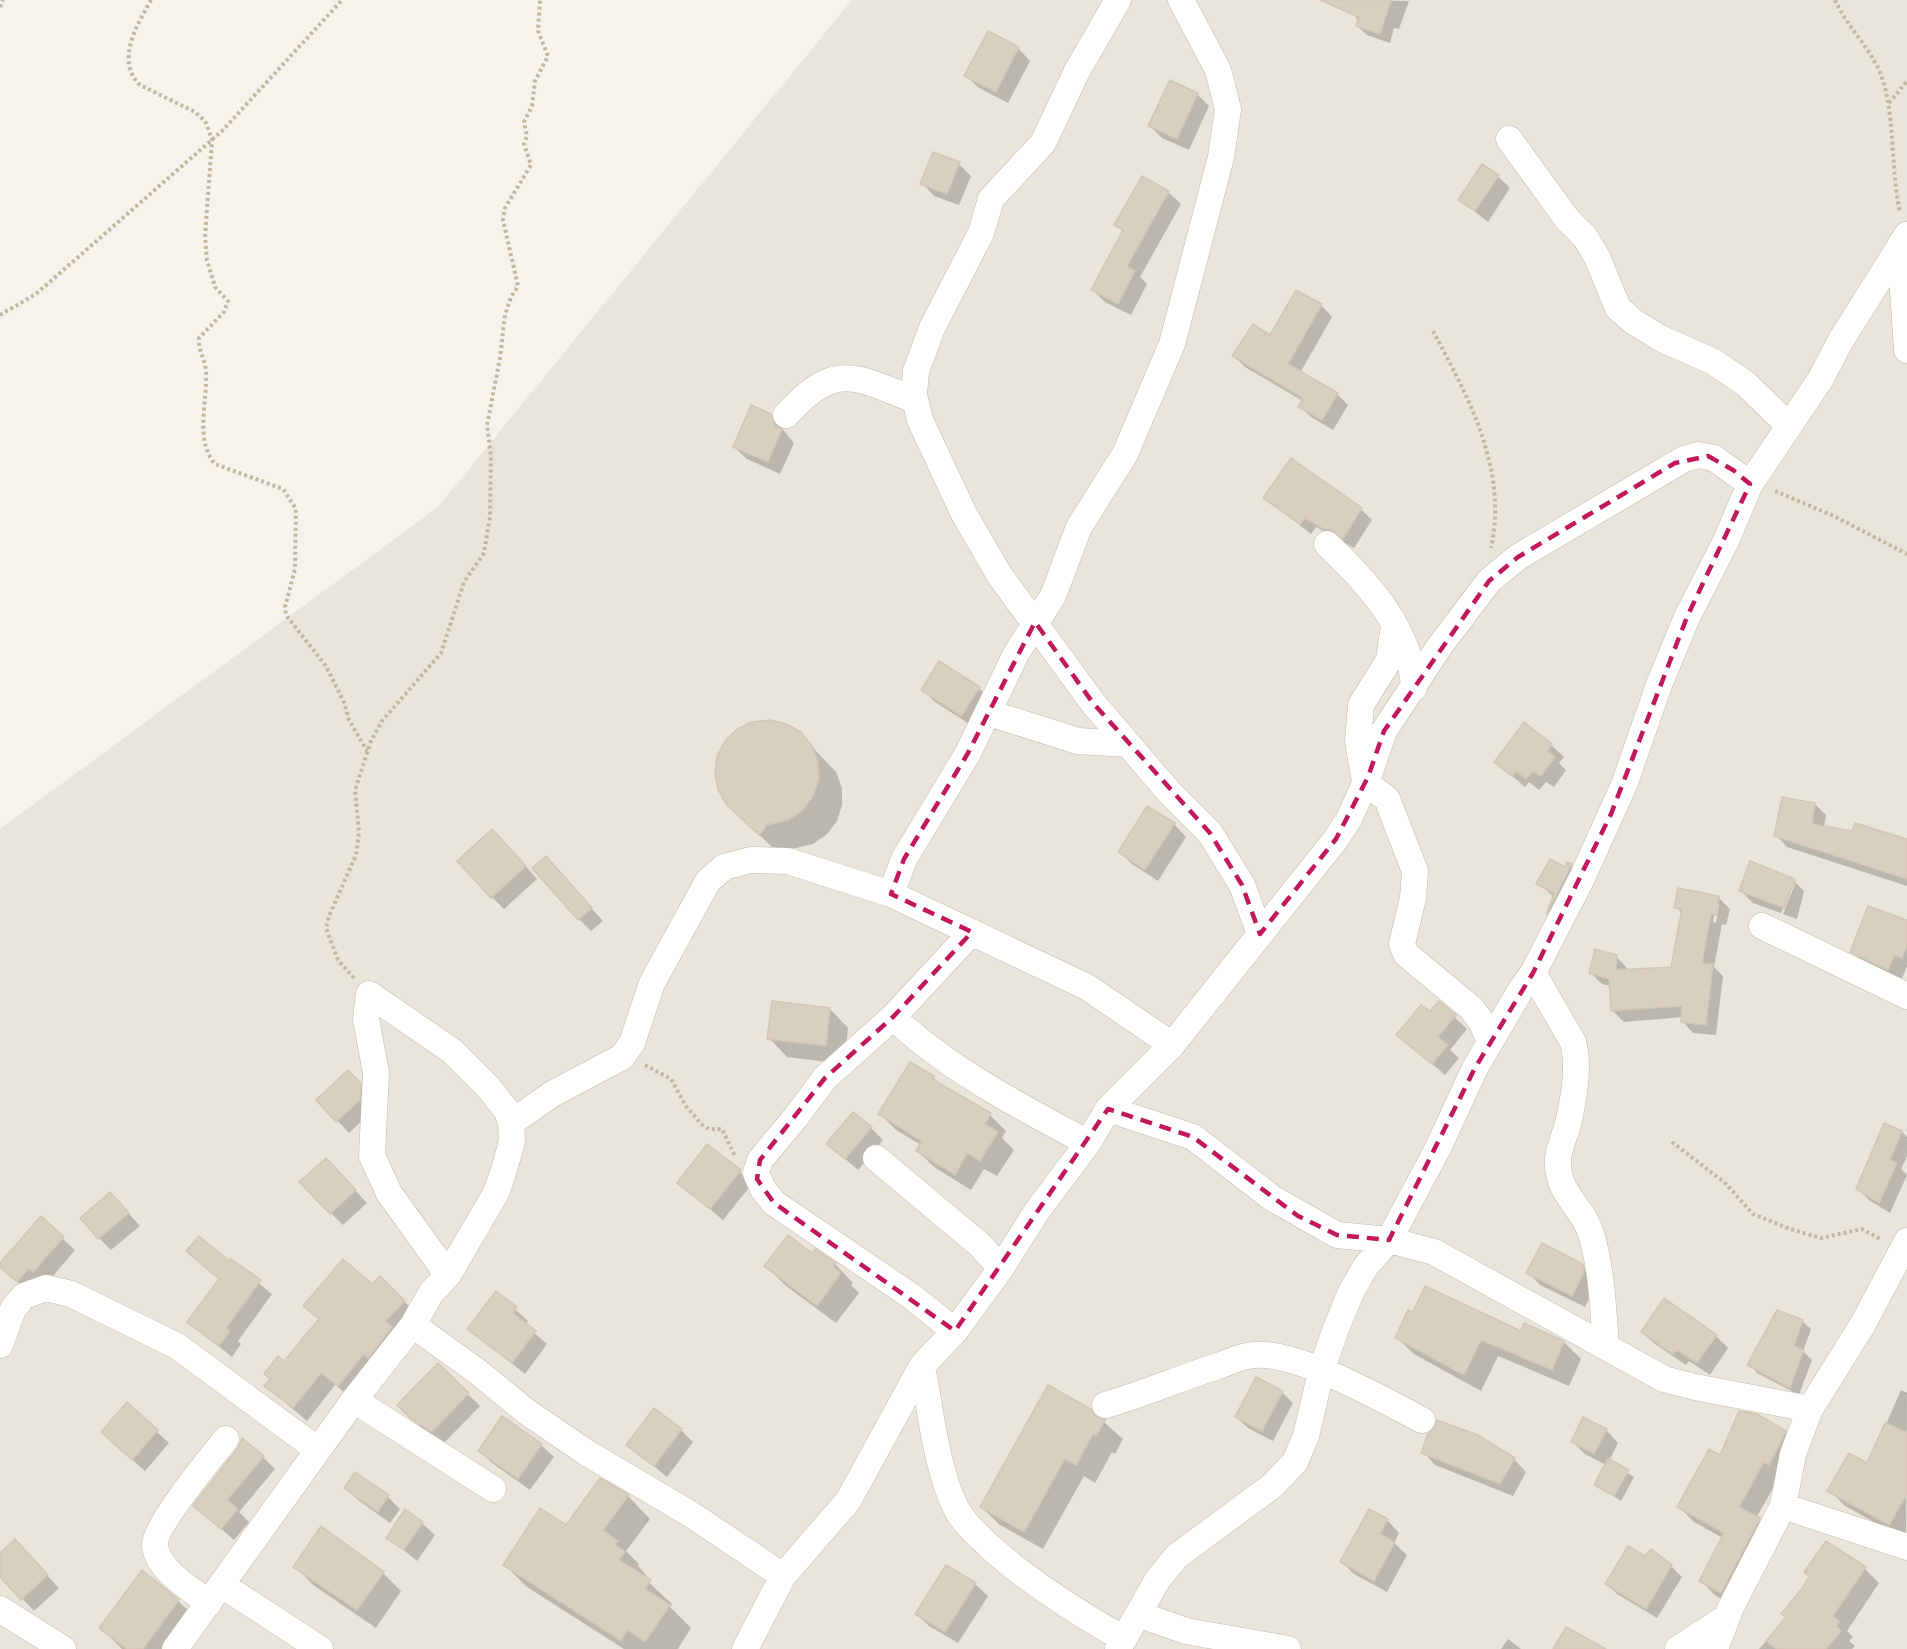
<svg xmlns="http://www.w3.org/2000/svg" width="1907" height="1649" font-family="'PT Sans Narrow',sans-serif">
<style>
.residential{fill:#eae5da}
.shadow{fill:#0003;fill-rule:evenodd}
.building{fill:#d8cfc1;stroke:#d3c7b4;stroke-width:1.5}
.lines{fill:none;stroke-linecap:round;stroke-linejoin:round}
.minor-casing{stroke:#c2bbae;stroke-width:27}
.path{stroke:#c4b79f;stroke-width:4;stroke-dasharray:3 3;stroke-linecap:butt}
.minor{stroke:#fff;stroke-width:26}
.marked{fill:none;stroke:#c2185b;stroke-width:4.5;stroke-dasharray:12 8;stroke-linejoin:round}
</style>
<rect width="100%" height="100%" fill="#f6f3ec"/>
<path class="residential" d="M852,0H1907V1649H0V829L438,507Z"/>
<path class="shadow" d="M1356,0L1409,1L1399,29L1394,28L1390,43L1367,35L1357,26L1359,21L1352,13Z
M1018,48L1030,61L1008,103L979,88L966,76Z
M1197,94L1209,106L1189,150L1162,138L1150,126Z
M959,164L971,176L959,205L934,196L922,183Z
M1498,176L1510,188L1488,222L1460,200Z
M1168,192L1181,204L1140,277L1147,284L1131,315L1105,302L1093,290L1123,232L1116,225Z
M1321,305L1332,317L1300,373L1337,394L1348,405L1333,430L1311,417L1300,406L1303,401L1245,367L1234,356L1271,337Z
M771,415L794,443L780,474L747,459L734,447Z
M1292,460L1361,509L1372,520L1354,548L1316,527L1311,534L1265,498Z
M979,688L991,700L974,727L935,702L923,690Z
M800,734L836,772L842,788V805L837,821L827,834L813,844L792,849L784,858L752,828Z
M1551,745L1564,757L1559,763L1566,770L1554,787L1546,782L1539,790L1529,782L1525,787L1496,762Z
M1815,804L1826,815L1824,827L1907,841V886L1787,847L1776,835Z
M1174,824L1186,837L1158,881L1132,864L1120,852Z
M505,843L537,879L504,909L492,897Z
M546,858L603,921L591,931L579,919Z
M1571,866L1583,878L1559,925L1548,914L1554,897L1538,883Z
M1792,879L1804,891L1797,919L1783,914L1795,884H1792L1781,913L1753,903L1740,890Z
M1719,898L1730,909L1726,925L1722,924L1714,967L1723,976L1716,1035L1693,1033L1682,1021L1683,1017L1624,1022L1612,1010L1611,986L1602,984L1591,973L1616,956L1627,968V971L1672,968L1683,914L1676,907ZM1716,904H1719L1716,923L1713,922Z
M1907,922V966L1901,981L1864,964L1852,951Z
M1439,1003L1467,1029L1450,1050L1459,1058L1445,1075L1399,1035L1430,1013Z
M830,1009L848,1028L844,1064L787,1057L769,1038Z
M348,1072L372,1097L371,1112L349,1133L337,1120Z
M933,1077L944,1088L990,1115L1006,1131L1002,1138L1014,1150L997,1176L984,1169L971,1190L934,1167L918,1151L921,1145L896,1130L880,1114Z
M871,1128L883,1140L858,1170L828,1144Z
M1902,1132L1907,1137V1156L1901,1169L1907,1175L1890,1213L1869,1200L1858,1189Z
M338,1172L367,1203L343,1225L331,1213Z
M740,1172L752,1184L723,1220L679,1183Z
M122,1206L140,1226L111,1250L99,1238Z
M41,1219L75,1250L47,1283L30,1293L12,1277Z
M188,1251L230,1264L231,1261L272,1294L238,1341L241,1344L232,1357L189,1322L220,1280Z
M812,1255L835,1264L853,1283L851,1285L859,1293L836,1323L785,1285L766,1266Z
M1582,1265L1594,1278L1596,1285L1585,1307L1540,1285L1528,1272Z
M380,1278L418,1315L352,1398L335,1385L307,1421L266,1386L320,1320L305,1306L372,1286Z
M497,1293L528,1321L525,1325L547,1344L525,1374L469,1329Z
M1802,1321L1811,1329L1803,1351L1812,1360L1799,1395L1757,1373L1749,1364Z
M1525,1325L1564,1342L1581,1359L1569,1386L1498,1356L1481,1391L1414,1354L1396,1337L1521,1333Z
M1642,1332L1716,1336L1728,1348L1710,1375L1689,1361L1686,1365L1655,1344Z
M438,1365L480,1406L444,1443L425,1431L399,1405Z
M1901,1390L1907,1393L1906,1540L1845,1506L1829,1490L1868,1465Z
M1282,1392L1293,1403L1273,1441L1248,1428L1236,1417Z
M127,1404L169,1443L145,1471L115,1444Z
M1090,1410L1123,1439L1115,1454L1112,1452L1095,1483L1084,1476L1043,1549L1000,1525L981,1507Z
M1584,1419L1606,1430L1618,1443L1609,1461L1634,1477L1621,1501L1596,1484L1606,1465L1585,1454L1573,1442Z
M681,1430L693,1442L667,1477L628,1445Z
M1785,1432L1800,1448L1780,1476L1756,1518L1774,1535L1737,1607L1716,1596L1700,1580L1723,1538L1694,1522L1679,1507L1720,1457Z
M541,1445L554,1457L530,1490L492,1463L480,1451Z
M1423,1452L1514,1459L1526,1472L1513,1496L1435,1465Z
M263,1457L275,1469L239,1512L249,1522L234,1540L195,1506Z
M356,1474L388,1497L400,1509L390,1523L358,1500L346,1488Z
M628,1496L650,1519L626,1551L639,1564L638,1566L646,1575L644,1578L672,1604L670,1607L691,1628L678,1649H624L527,1587L505,1565L566,1527Z
M1387,1520L1399,1533L1394,1543L1407,1555L1387,1592L1354,1574L1342,1562Z
M422,1523L435,1535L417,1561L388,1537Z
M27,1554L59,1588L34,1611L0,1575V1555Z
M1646,1558L1671,1566L1682,1577L1657,1618L1617,1594L1607,1584Z
M295,1566L383,1573L401,1591L376,1628L313,1585Z
M947,1567L975,1584L988,1596L958,1643L929,1626L917,1614Z
M1865,1569L1879,1583L1847,1631L1853,1637L1849,1641L1855,1646L1852,1649H1759L1787,1618Z
M178,1601L197,1619L175,1649H122L101,1628Z
M1508,1639L1521,1649H1501Z"/>
<path class="building" d="M1320,0H1391L1380,34L1356,26L1359,17Z
M988,31L1019,47L996,92L964,76Z
M1170,80L1198,93L1177,139L1148,126Z
M933,152L960,162L947,194L920,184Z
M1482,164L1499,175L1475,211L1458,200Z
M1142,176L1169,191L1127,266L1135,271L1118,304L1091,290L1123,230L1114,225Z
M1296,290L1322,304L1288,364L1338,393L1322,420L1298,407L1303,398L1232,356L1253,324L1270,335Z
M751,405L771,414L775,426L782,429L768,462L733,447Z
M1291,458L1362,508L1343,539L1331,530L1324,529L1305,518L1300,524L1263,498Z
M939,661L980,687L961,716L921,690Z
M770,720L786,724L801,732L812,746L818,762L819,779L813,796L803,810L788,820L767,825L759,835L726,804L718,789L715,773L717,756L725,741L737,729L752,722Z
M1524,722L1552,744L1547,751L1555,757L1541,776L1533,771L1526,779L1516,771L1512,776L1494,762Z
M1782,797L1815,803L1812,824L1852,831L1855,823L1907,839V879L1774,836Z
M1147,806L1175,823L1145,870L1118,852Z
M492,829L526,866L491,898L457,861Z
M546,856L592,908L578,920L532,868Z
M1550,859L1565,867L1567,862L1572,864L1546,915L1554,893L1536,884Z
M1750,861L1795,879L1784,908L1739,891Z
M1678,888L1719,896L1716,915L1711,914L1702,963L1713,964L1706,1025L1681,1022L1682,1006L1611,1011L1609,979L1589,973L1595,949L1617,955L1616,970L1671,967L1682,909L1674,908Z
M1868,906L1907,920V946L1902,958L1894,955L1888,970L1850,952Z
M772,1001L830,1008L826,1046L767,1039Z
M1439,1001L1456,1015L1438,1037L1448,1045L1432,1064L1396,1035L1421,1005L1430,1011Z
M910,1062L934,1076L932,1079L991,1113L985,1124L998,1132L980,1161L967,1153L955,1175L916,1151L922,1141L878,1114Z
M348,1070L361,1083L360,1100L336,1122L316,1100Z
M853,1112L872,1127L845,1159L826,1144Z
M1884,1123L1902,1131L1890,1160L1897,1163L1879,1203L1856,1189Z
M707,1144L741,1170L710,1209L677,1183Z
M326,1158L356,1190L330,1214L299,1182Z
M110,1192L129,1213L98,1239L80,1218Z
M41,1216L64,1237L33,1272L29,1268L17,1282L0,1267V1263Z
M788,1235L812,1253L815,1249L836,1263L833,1267L841,1273L817,1306L764,1266Z
M199,1236L229,1261L231,1259L261,1280L226,1328L230,1331L219,1346L187,1322L219,1279L186,1251Z
M1542,1243L1583,1264L1584,1272L1572,1296L1526,1273Z
M343,1259L372,1284L380,1276L405,1301L385,1321L392,1327L368,1358L364,1354L338,1386L321,1373L293,1408L264,1386L270,1379L264,1374L278,1356L284,1361L319,1319L303,1306Z
M1425,1286L1521,1331L1524,1323L1564,1341L1552,1370L1481,1340L1464,1375L1395,1338L1408,1310L1413,1312Z
M496,1291L517,1307L513,1313L536,1331L512,1363L467,1329Z
M1664,1298L1717,1335L1697,1363L1677,1350L1673,1354L1641,1332Z
M1777,1310L1803,1320L1794,1346L1804,1350L1790,1388L1747,1365Z
M438,1363L469,1393L432,1432L411,1419L397,1405Z
M1256,1377L1283,1391L1262,1431L1235,1417Z
M1048,1385L1091,1409L1095,1416L1105,1420L1096,1436L1093,1434L1076,1465L1065,1459L1024,1532L980,1507Z
M127,1402L158,1430L132,1460L101,1432Z
M654,1408L682,1429L654,1466L626,1445Z
M1739,1411L1757,1414L1786,1431L1769,1465L1764,1462L1739,1507L1760,1518L1721,1593L1699,1581L1724,1533L1677,1507L1709,1449L1720,1455Z
M502,1416L542,1444L518,1479L478,1451Z
M1583,1417L1607,1429L1594,1454L1571,1442Z
M1437,1420L1478,1435L1515,1458L1500,1484L1421,1453L1428,1434L1435,1427Z
M1885,1423L1907,1432V1494L1889,1525L1827,1491L1849,1453L1867,1463Z
M242,1438L264,1456L227,1500L238,1509L221,1529L193,1506L238,1448Z
M1608,1458L1629,1470L1614,1496L1594,1485Z
M355,1472L389,1495L378,1512L344,1488Z
M600,1478L629,1495L603,1530L618,1541L615,1544L625,1552L619,1560L651,1580L645,1589L670,1605L645,1642L627,1630L621,1641L503,1565L540,1508L566,1525Z
M405,1509L423,1522L404,1550L386,1538Z
M1369,1509L1388,1519L1380,1534L1395,1542L1374,1581L1340,1562Z
M321,1526L384,1572L357,1610L293,1567Z
M15,1539L48,1575L21,1600L0,1577V1553Z
M1826,1541L1866,1567L1833,1616L1840,1622L1836,1626L1841,1631L1826,1649H1777L1766,1641L1786,1617L1781,1614L1803,1587L1809,1576L1804,1572Z
M1628,1546L1645,1556L1651,1549L1672,1565L1646,1609L1605,1584Z
M946,1565L976,1583L945,1632L915,1614Z
M142,1570L179,1600L143,1649H127L99,1628Z
M1566,1627L1606,1649H1553Z"/>
<g class="lines">
<defs>
<path id="minor" d="M1118,0L1077,71L1043,143L991,199L981,233L932,328L916,371L914,395L920,420L964,514L1000,576L1093,703L1169,792L1210,833L1242,885L1260,934
M1509,139L1567,219L1585,237L1597,257L1618,308L1634,322L1660,338L1714,362L1746,384L1788,425
M1900,245L1907,350
M786,415C836,360 855,377 915,400
M1327,544C1367,582 1411,629 1414,688
M1394,626L1389,660L1361,705L1358,741L1365,782L1387,799L1415,871L1413,898L1402,944L1406,954L1471,1008L1481,1021L1490,1042
M989,713L1078,741L1128,744
M891,894L904,859L968,753L1017,652L1053,596L1079,527L1125,454L1172,344L1221,157L1228,109L1218,70L1181,0
M1762,926L1907,996
M1533,973L1573,1042C1580,1067 1574,1099 1568,1124C1565,1135 1559,1148 1558,1159C1556,1195 1584,1206 1592,1237C1602,1272 1603,1309 1606,1346
M893,1017C949,1070 1021,1107 1088,1143
M1108,1109L1193,1137L1272,1198L1337,1235L1389,1240L1434,1252L1664,1379L1695,1387L1810,1409
M511,1123L552,1094L622,1057L632,1043L652,983L708,881L724,867L751,860L788,861L891,894L1087,987L1172,1045
M876,1158L980,1245L1001,1268
M413,1325L478,1372L527,1412L587,1453L692,1515L783,1576
M955,1331L911,1296L774,1203L763,1189L756,1173L760,1160L796,1117L825,1078L893,1017L972,932
M0,1345L13,1309L24,1296L46,1288L71,1294L177,1346L318,1450
M922,1366C931,1411 936,1468 956,1508C963,1523 977,1534 989,1546C1030,1583 1076,1612 1124,1639
M354,1400L493,1489
M1105,1405C1144,1394 1180,1378 1218,1366C1229,1362 1241,1356 1253,1355C1296,1350 1383,1400 1422,1420
M1783,1506L1907,1547
M222,1585L320,1649
M209,1603C191,1589 159,1571 155,1547C152,1528 212,1457 226,1439
M0,1609L63,1649
M1138,1614L1186,1631L1288,1649
M175,1649L354,1400L413,1325L431,1293L448,1275L496,1193L503,1173L512,1142L511,1123L507,1111L489,1088L452,1051L369,994L366,1019L376,1073L372,1156L389,1193L448,1275
M745,1649L783,1576L848,1501L922,1366L955,1331L1001,1268L1037,1211L1088,1143L1108,1109L1172,1045L1336,839L1349,819L1368,777L1384,731L1439,647L1489,581L1518,557L1684,459L1698,455L1714,458L1750,484
M1118,1649L1158,1579L1177,1556L1272,1486L1295,1462L1306,1436L1321,1372L1335,1331L1351,1292L1366,1266L1389,1240L1438,1148L1475,1068L1520,991L1533,973L1582,878L1624,785L1659,685L1687,617L1726,541L1750,484L1820,380L1841,340L1907,235
M1678,1649L1727,1617
M1715,1649L1731,1607L1783,1506L1793,1454L1810,1409L1863,1324L1907,1241"/>
</defs>
<use href="#minor" class="minor-casing"/>
<path class="path" d="M151,0C137,25 115,61 140,85L195,112L205,121L209,131L212,140L205,237L207,260L215,287L228,301L224,312L199,338C198,350 205,359 206,371C208,399 194,440 215,464L283,489L296,509L295,569L285,607L286,615L326,666L344,702L349,720L367,751
M1835,0C1847,27 1870,47 1881,75C1896,117 1890,168 1900,212
M0,7L3,0
M1889,103L1907,81
M0,315L36,294L222,131L342,0
M1433,331C1469,398 1508,470 1491,548
M1775,491L1834,516L1907,554
M354,978L338,960L326,928L329,916L356,855L359,832L355,790L371,741L382,721L441,653L464,582L484,553L490,517L491,456L487,425L500,358L505,315L511,297L518,286L503,220L505,208L531,165L524,144L527,136L524,122L532,106L535,81L548,56L538,31L540,0
M645,1065L671,1079L686,1106L701,1124L709,1129H722L735,1156
M1672,1142L1725,1183L1753,1214L1790,1229L1821,1238L1862,1229L1880,1239"/>
<use href="#minor" class="minor"/>
</g>
<path class="marked" d="M1708,456L1733,470L1750,484L1687,617L1611,814L1533,973L1475,1068L1389,1240L1337,1235L1298,1216L1193,1137L1108,1109L955,1331L774,1203L757,1179L760,1160L825,1078L893,1017L972,932L891,894L904,859L968,753L1035,622L1093,703L1210,833L1242,885L1260,934L1336,839L1368,777L1384,731L1489,581L1518,557L1675,463Z"/>
</svg>
